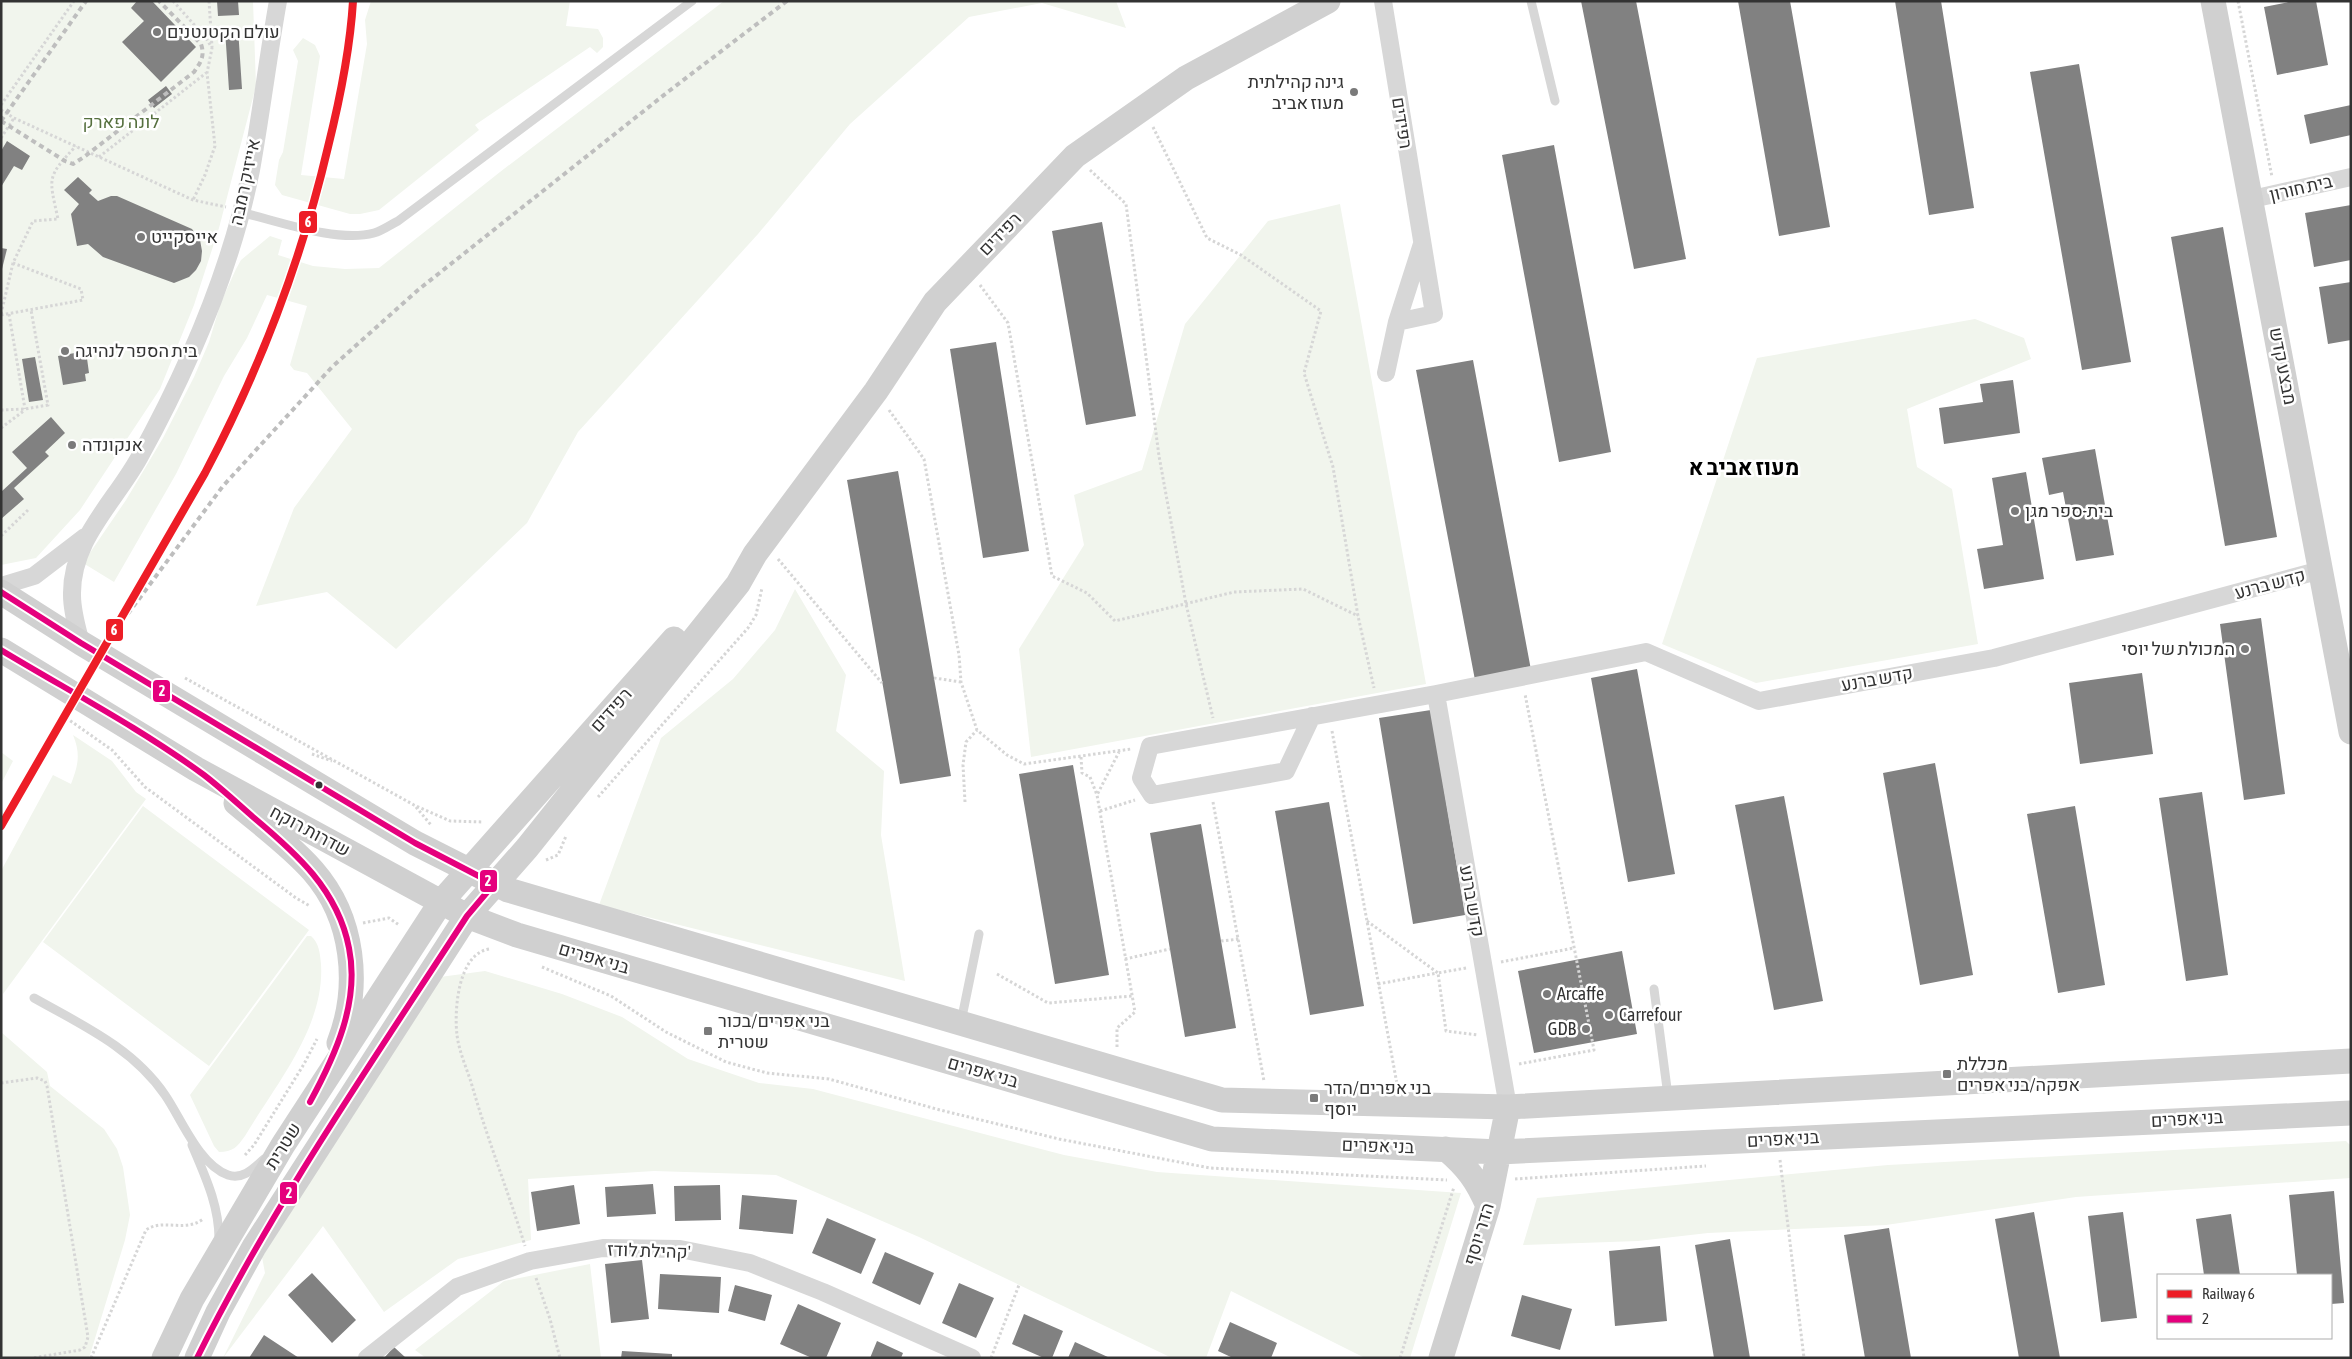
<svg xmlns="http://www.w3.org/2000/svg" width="2352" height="1359" font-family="'Asap Condensed',Heebo,sans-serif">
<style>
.green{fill:#f1f5ed}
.building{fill:#818181}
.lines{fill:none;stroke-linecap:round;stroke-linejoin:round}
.path{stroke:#d6d6d6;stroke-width:3;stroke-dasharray:2.5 2.5;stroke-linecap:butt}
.lane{stroke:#d7d7d7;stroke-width:9}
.street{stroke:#d7d7d7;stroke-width:18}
.secondary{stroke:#d0d0d0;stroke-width:25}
.rail{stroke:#bebebe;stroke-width:4;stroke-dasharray:5 4;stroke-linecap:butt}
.bus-1-casing{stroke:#fff;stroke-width:10}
.bus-1{stroke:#e5007d;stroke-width:6}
.rail-1-casing{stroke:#fff;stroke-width:11}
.rail-1{stroke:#ed1d26;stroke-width:8}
.poi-dot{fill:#7a7a7a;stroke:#fff;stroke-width:2}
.bus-dot{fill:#333;stroke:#fff;stroke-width:2}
.labels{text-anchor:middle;stroke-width:5;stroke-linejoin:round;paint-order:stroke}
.poi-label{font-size:18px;fill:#333;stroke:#fff;text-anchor:start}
.park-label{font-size:18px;fill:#56703f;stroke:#fff}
.street-label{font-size:18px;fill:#333;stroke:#fff}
.district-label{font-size:22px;font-weight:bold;fill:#000;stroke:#fff}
.line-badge{stroke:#fff;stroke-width:2}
.badge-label{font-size:14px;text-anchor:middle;font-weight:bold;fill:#fff}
</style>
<rect width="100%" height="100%" fill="#fff"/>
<path class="green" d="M1,1H253L256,86L219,228L194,305L160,389L80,510L36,558L1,565Z
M371,1H570L566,26L598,29L603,38V47L597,53L590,47L475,125L479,130L379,210L360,214H350L282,195L275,185L279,160L283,152L298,61L293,50L303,38L315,45L320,56L301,175L344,179L367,44L365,20Z
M724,1H1116L1126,28L1042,3L969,17L850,124L758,234L578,432L527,523L396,649L327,592L256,606L294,508L352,429L307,373L294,370L290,365L307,306L267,295L247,338L224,376L176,474L114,582L83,563L126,500L163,438L194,377L209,342L221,302L236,269L241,260L270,236L282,240L278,255L313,266L345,269L379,268L500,172Z
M1340,204L1426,684L1031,757L1019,649L1084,545L1074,495L1142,470L1185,324L1268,221Z
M1975,319L2024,338L2031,359L1907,409L1917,467L1952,489L1978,644L1756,683L1662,644L1757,358Z
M795,589L846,675L836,731L884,771L881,835L905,981L599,905L661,738L733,679L775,630Z
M73,735L112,761L136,792L146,799L3,994L1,871L53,775L71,784C78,766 81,754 73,735Z
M1,752L13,761L1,784Z
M143,806L309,930L209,1066L43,942Z
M307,936H311C319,943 320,953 321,964C325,1027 276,1084 245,1136C237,1147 233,1152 219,1152L214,1146L190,1095Z
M485,971L562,994L622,1017L688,1059L759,1083L813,1089L1064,1155L1157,1172L1461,1193L1410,1358H1365L1231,1291L1206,1358H1172L919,1237L776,1175L654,1171L528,1179L531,1240L458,1259L384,1312L323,1226L223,1358L265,1273L262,1257L440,977Z
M1,1032L47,1072L50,1086L104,1129L117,1149L123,1167L130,1215L125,1240L89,1358H1Z
M2346,1141L2351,1146V1178L2076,1197L1886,1225L1708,1233L1638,1241L1523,1245L1537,1198L1888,1165Z
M590,1264L601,1358H426L415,1350L504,1281Z"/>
<path class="building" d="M137,1H152L196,47L161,82L122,42L144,21L131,8Z
M217,1H238L239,15L218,16Z
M1581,1H1636L1686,259L1634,269Z
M1738,1H1790L1830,227L1779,236Z
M1895,1H1941L1974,208L1929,215Z
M2294,1H2316L2328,65L2277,75L2264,7Z
M238,28L242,89L229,90L225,29Z
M2079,64L2131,362L2082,370L2030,72Z
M166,86L172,94L154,108L148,100Z
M2351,105V135L2310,144L2304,115Z
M7,141L30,156L22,170L14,166L1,187V151Z
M1554,145L1611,452L1559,462L1502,155Z
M78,177L92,190L89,193L98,201L111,196H117L192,229L200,240L202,251L201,261L196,270L189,277L174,283L103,257L88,244L77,246L71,214L79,204L64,190Z
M2351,205V260L2314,267L2305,213Z
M1102,222L1136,416L1086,425L1052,231Z
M2223,227L2277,537L2225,546L2171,237Z
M1,248L7,249L2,269H1Z
M2351,282V340L2328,344L2319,287Z
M996,342L1029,551L983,558L950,349Z
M86,351L89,373L85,374L86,381L63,385L58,356Z
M35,357L43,400L29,402L22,359Z
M1473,360L1531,670L1475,680L1416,370Z
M2013,380L2020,433L1944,444L1939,408L1983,402L1980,384Z
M51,417L65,433L45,452L49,456L14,488L24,499L1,519V492L27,468L12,452Z
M2095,449L2114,555L2076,561L2063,492L2049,495L2042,458Z
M898,471L951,776L900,784L847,480Z
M2026,472L2044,579L1984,589L1977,549L2003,545L1992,478Z
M2261,618L2285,794L2244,800L2220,624Z
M1637,669L1675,874L1628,882L1591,678Z
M2142,673L2153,754L2080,764L2069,683Z
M1431,710L1465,915L1413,924L1379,718Z
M1935,763L1973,975L1920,985L1883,773Z
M1073,765L1109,975L1055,984L1019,774Z
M2202,792L2228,975L2186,981L2159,798Z
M1784,796L1823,1001L1774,1010L1735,805Z
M1329,802L1364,1006L1310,1015L1275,811Z
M2075,806L2105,985L2058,993L2027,814Z
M1201,824L1236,1028L1185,1037L1150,833Z
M1622,951L1637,1034L1534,1053L1518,971Z
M653,1184L656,1214L607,1217L605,1187Z
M574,1185L580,1224L537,1231L531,1192Z
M720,1185L721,1220L675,1221L674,1186Z
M2334,1191L2344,1303L2331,1304V1275H2297L2289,1195Z
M742,1195L797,1200L793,1234L739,1229Z
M2034,1212L2060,1358H2019L1995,1219Z
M2123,1212L2137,1318L2101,1322L2088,1216Z
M2231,1214L2240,1275H2204L2196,1219Z
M827,1218L876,1239L861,1274L812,1253Z
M1889,1228L1911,1358H1865L1844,1235Z
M1730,1239L1750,1358H1714L1695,1245Z
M1660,1246L1667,1321L1615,1326L1609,1251Z
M885,1252L934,1273L920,1305L872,1283Z
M642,1260L649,1319L611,1323L605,1264Z
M312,1273L356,1320L332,1343L288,1295Z
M660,1274L721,1277L719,1313L658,1309Z
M959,1283L994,1298L976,1338L942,1323Z
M735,1285L772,1295L765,1321L728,1311Z
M1522,1295L1572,1309L1560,1350L1511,1336Z
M798,1304L841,1323L826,1358H812L780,1344Z
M1024,1314L1063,1331L1052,1358H1044L1012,1344Z
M1230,1322L1277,1343L1271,1358H1233L1218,1351Z
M264,1335L299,1358H249Z
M877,1341L903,1353L901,1358H870Z
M1075,1342L1110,1358H1068Z
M394,1347L406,1358H384Z
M622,1351L672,1354V1358H621Z"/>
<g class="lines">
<path class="path" d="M173,1L206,38L212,48L207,73L215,146L205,175L193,200
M209,1L212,47
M2238,1L2272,177
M1,105L74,1
M1,110L14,118L193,200L226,207
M1153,127L1207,238L1241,255L1321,311L1304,373L1333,467L1358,616L1374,688
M1,138L14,118
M99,157L206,73
M1090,170L1126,204L1159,456L1186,604L1213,718
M980,285L1008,323L1052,576L1087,593L1115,621L1234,592L1303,589L1358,616
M1,314L13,263L33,221L58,219C49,177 46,178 76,146
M9,314L25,409
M1,315L83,300L81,289L13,263
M1,410L25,409L48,405L31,310
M889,410L924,459L959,655L961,682L977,730L1007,755L1024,764L1131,749
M1,428L25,410
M1,536L28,510
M778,559L882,683
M185,678L414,805L450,821L483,822
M934,678L961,682
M62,715L112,750L145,787L296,898L310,906
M1332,731L1397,1084
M312,754L332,761
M1081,757L1082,773L1090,777L1097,795
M598,797L748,628L756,615L762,588
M965,802L963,765L966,742L977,730
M1213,802L1264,1081
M416,807L431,825
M1100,811L1135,800
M546,860L558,855L566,836
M1367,921L1438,973
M363,923L389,918L399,925
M1221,941L1239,939
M489,949C458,954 454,1010 457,1035C459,1051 466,1067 471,1082C487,1138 508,1191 525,1246
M1125,959L1170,949
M1501,962L1574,948
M542,967L611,996L666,1032L726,1062L767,1073L829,1079L940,1110L1059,1139L1210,1168L1447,1180
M1466,968L1438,973L1446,1031L1478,1035
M997,974L1048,1003L1132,996
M1378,984L1437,973
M1117,1047V1028L1135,1012L1097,795L1119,752
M1519,1064L1594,1050L1525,694
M1,1083L37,1078L45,1081L47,1086L88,1337L85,1347L80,1350L33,1358
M245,1155L254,1145L304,1064L317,1039
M1780,1160L1804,1358
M1515,1179L1706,1166
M536,1278L550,1319L560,1358
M91,1358L146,1230C163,1218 185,1233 203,1219
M991,1358L1019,1285
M1400,1358L1454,1187"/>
<path class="lane" d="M1531,1L1555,101
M240,212C278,221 337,243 374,233C382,231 390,225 398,221L692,1
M1654,989L1668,1096
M34,998C82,1025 133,1048 165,1095C181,1118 199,1165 228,1175C243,1180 254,1168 264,1159
M961,1022L979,934
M192,1145C205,1176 219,1205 219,1239"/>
<path class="street" d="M1383,1L1434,314L1397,322L1422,244
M2252,199L2351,177
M1386,373L1397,322
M1,586L34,576L85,537
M81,643C77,628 72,612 72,595C71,540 114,503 139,458C188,369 231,270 251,170C261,114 268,57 278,1
M1436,694L1508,1107
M1312,716L1286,771L1152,795L1141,778L1150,746L1436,694L1646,652L1759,701L1994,658L2321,570
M367,1358L457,1287L530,1261L603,1248L680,1249L750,1263L823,1292L972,1358"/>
<path class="secondary" d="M2213,1L2351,732
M1,592L81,643L415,843L508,890L1222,1100L1508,1107L2351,1061
M1,650L196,769L441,902L467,916L517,935L1212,1139L1499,1152L2351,1113
M236,803C262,825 291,846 313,871C354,918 361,986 339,1043
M1446,1149C1467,1167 1477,1180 1488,1206
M164,1358L192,1299L283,1145L441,902L674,639
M197,1358L218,1312L254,1247L467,916L527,848L738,584L755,554L876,391L935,302L1075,156L1186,78L1328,1
M1441,1358L1488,1206L1508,1107"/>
<path class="rail" d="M1,121L65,161L73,164L84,157L194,72C201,62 205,56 201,44L159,1
M1,121L86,1
M101,650L223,486L332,367L418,290L669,91L787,1"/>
<defs>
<path id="bus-1" d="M1,592L81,643L415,843L494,884L467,916C373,1061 274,1203 197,1358
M1,650C69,691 140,728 204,775C221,788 237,803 253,817C296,853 338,890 349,948C360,1002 335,1056 310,1102"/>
</defs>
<use href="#bus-1" class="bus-1-casing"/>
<use href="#bus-1" class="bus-1"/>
<defs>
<path id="rail-1" d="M1,826L205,473C260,369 301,262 328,147C340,99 350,51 353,1"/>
</defs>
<use href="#rail-1" class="rail-1-casing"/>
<use href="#rail-1" class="rail-1"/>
</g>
<g class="poi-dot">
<circle cx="157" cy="32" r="5"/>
<circle cx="1354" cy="92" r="5"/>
<circle cx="141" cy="237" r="5"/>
<circle cx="65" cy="351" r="5"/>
<circle cx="72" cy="445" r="5"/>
<circle cx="2015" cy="511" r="5"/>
<circle cx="2245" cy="649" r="5"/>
<circle cx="1547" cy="994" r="5"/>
<circle cx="1609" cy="1015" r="5"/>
<circle cx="1586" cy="1029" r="5"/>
<rect x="703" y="1026" width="10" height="10" rx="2.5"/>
<rect x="1942" y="1069" width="10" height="10" rx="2.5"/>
<rect x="1309" y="1093" width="10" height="10" rx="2.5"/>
</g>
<circle class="bus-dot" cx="319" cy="785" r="4.5"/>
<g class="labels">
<g class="poi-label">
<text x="167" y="38">עולם הקטנטנים</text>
<text x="1344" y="88" text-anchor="end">גינה קהילתית<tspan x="1344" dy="21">מעוז אביב</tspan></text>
<text x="151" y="243">אייסקייט</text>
<text x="75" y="357">בית הספר לנהיגה</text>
<text x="82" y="451">אנקונדה</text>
<text x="2025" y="517">בית-ספר מגן</text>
<text x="2235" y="655" text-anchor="end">המכולת של יוסי</text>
<text x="1557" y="1000">Arcaffe</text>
<text x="1619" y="1021">Carrefour</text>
<text x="718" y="1027">בני אפרים/בכור<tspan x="718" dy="21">שטרית</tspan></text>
<text x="1576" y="1035" text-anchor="end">GDB</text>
<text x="1957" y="1070">מכללת<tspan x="1957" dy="21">אפקה/בני אפרים</tspan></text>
<text x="1324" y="1094">בני אפרים/הדר<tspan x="1324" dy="21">יוסף</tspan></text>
</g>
<g class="park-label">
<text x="121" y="128">לונה פארק</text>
</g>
<g class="street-label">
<text transform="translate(1402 123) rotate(81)" y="6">רפידים</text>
<text transform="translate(245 182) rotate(-78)" y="6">אייזיק רמבה</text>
<text transform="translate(2301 188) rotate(-13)" y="6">בית חורון</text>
<text transform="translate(1000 234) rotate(-46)" y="6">רפידים</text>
<text transform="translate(2283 366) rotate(79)" y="6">מבצע קדש</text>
<text transform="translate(2270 584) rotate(-15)" y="6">קדש ברנע</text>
<text transform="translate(1877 679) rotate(-10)" y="6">קדש ברנע</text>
<text transform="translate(611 710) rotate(-48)" y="6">רפידים</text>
<text transform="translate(310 831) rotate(28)" y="6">שדרות רוקח</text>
<text transform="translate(1472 901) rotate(80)" y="6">קדש ברנע</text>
<text transform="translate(594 958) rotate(16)" y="6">בני אפרים</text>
<text transform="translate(983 1072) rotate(16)" y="6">בני אפרים</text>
<text transform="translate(2187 1119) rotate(-3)" y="6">בני אפרים</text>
<text transform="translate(1783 1139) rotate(-3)" y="6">בני אפרים</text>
<text transform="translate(283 1146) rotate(-58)" y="6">שטרית</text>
<text transform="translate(1378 1146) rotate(2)" y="6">בני אפרים</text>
<text transform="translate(1479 1234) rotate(-73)" y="6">הדר יוסף</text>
<text transform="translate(649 1251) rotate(2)" y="6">קהילת לודז'</text>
</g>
<g class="district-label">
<text x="1744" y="475">מעוז אביב א</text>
</g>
</g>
<g class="line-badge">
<rect x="298" y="210" width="20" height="24" rx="5" fill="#ed1d26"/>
<rect x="105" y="618" width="19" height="24" rx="5" fill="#ed1d26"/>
<rect x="152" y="679" width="19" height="24" rx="5" fill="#e5007d"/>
<rect x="479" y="869" width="19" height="24" rx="5" fill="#e5007d"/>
<rect x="279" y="1181" width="19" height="24" rx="5" fill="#e5007d"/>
</g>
<g class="badge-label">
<text x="308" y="227">6</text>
<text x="114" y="635">6</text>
<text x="162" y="696">2</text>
<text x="488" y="886">2</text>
<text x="289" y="1198">2</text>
</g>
<rect width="2352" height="1359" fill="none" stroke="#333333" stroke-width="5"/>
<rect x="2157" y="1274" width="175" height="65" fill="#ffffff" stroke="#adadad"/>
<rect x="2167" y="1290" width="25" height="8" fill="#ed1d26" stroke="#adadad"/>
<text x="2202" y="1299" font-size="15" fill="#333333">Railway 6</text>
<rect x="2167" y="1315" width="25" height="8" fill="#e5007d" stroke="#adadad"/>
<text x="2202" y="1324" font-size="15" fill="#333333">2</text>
</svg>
